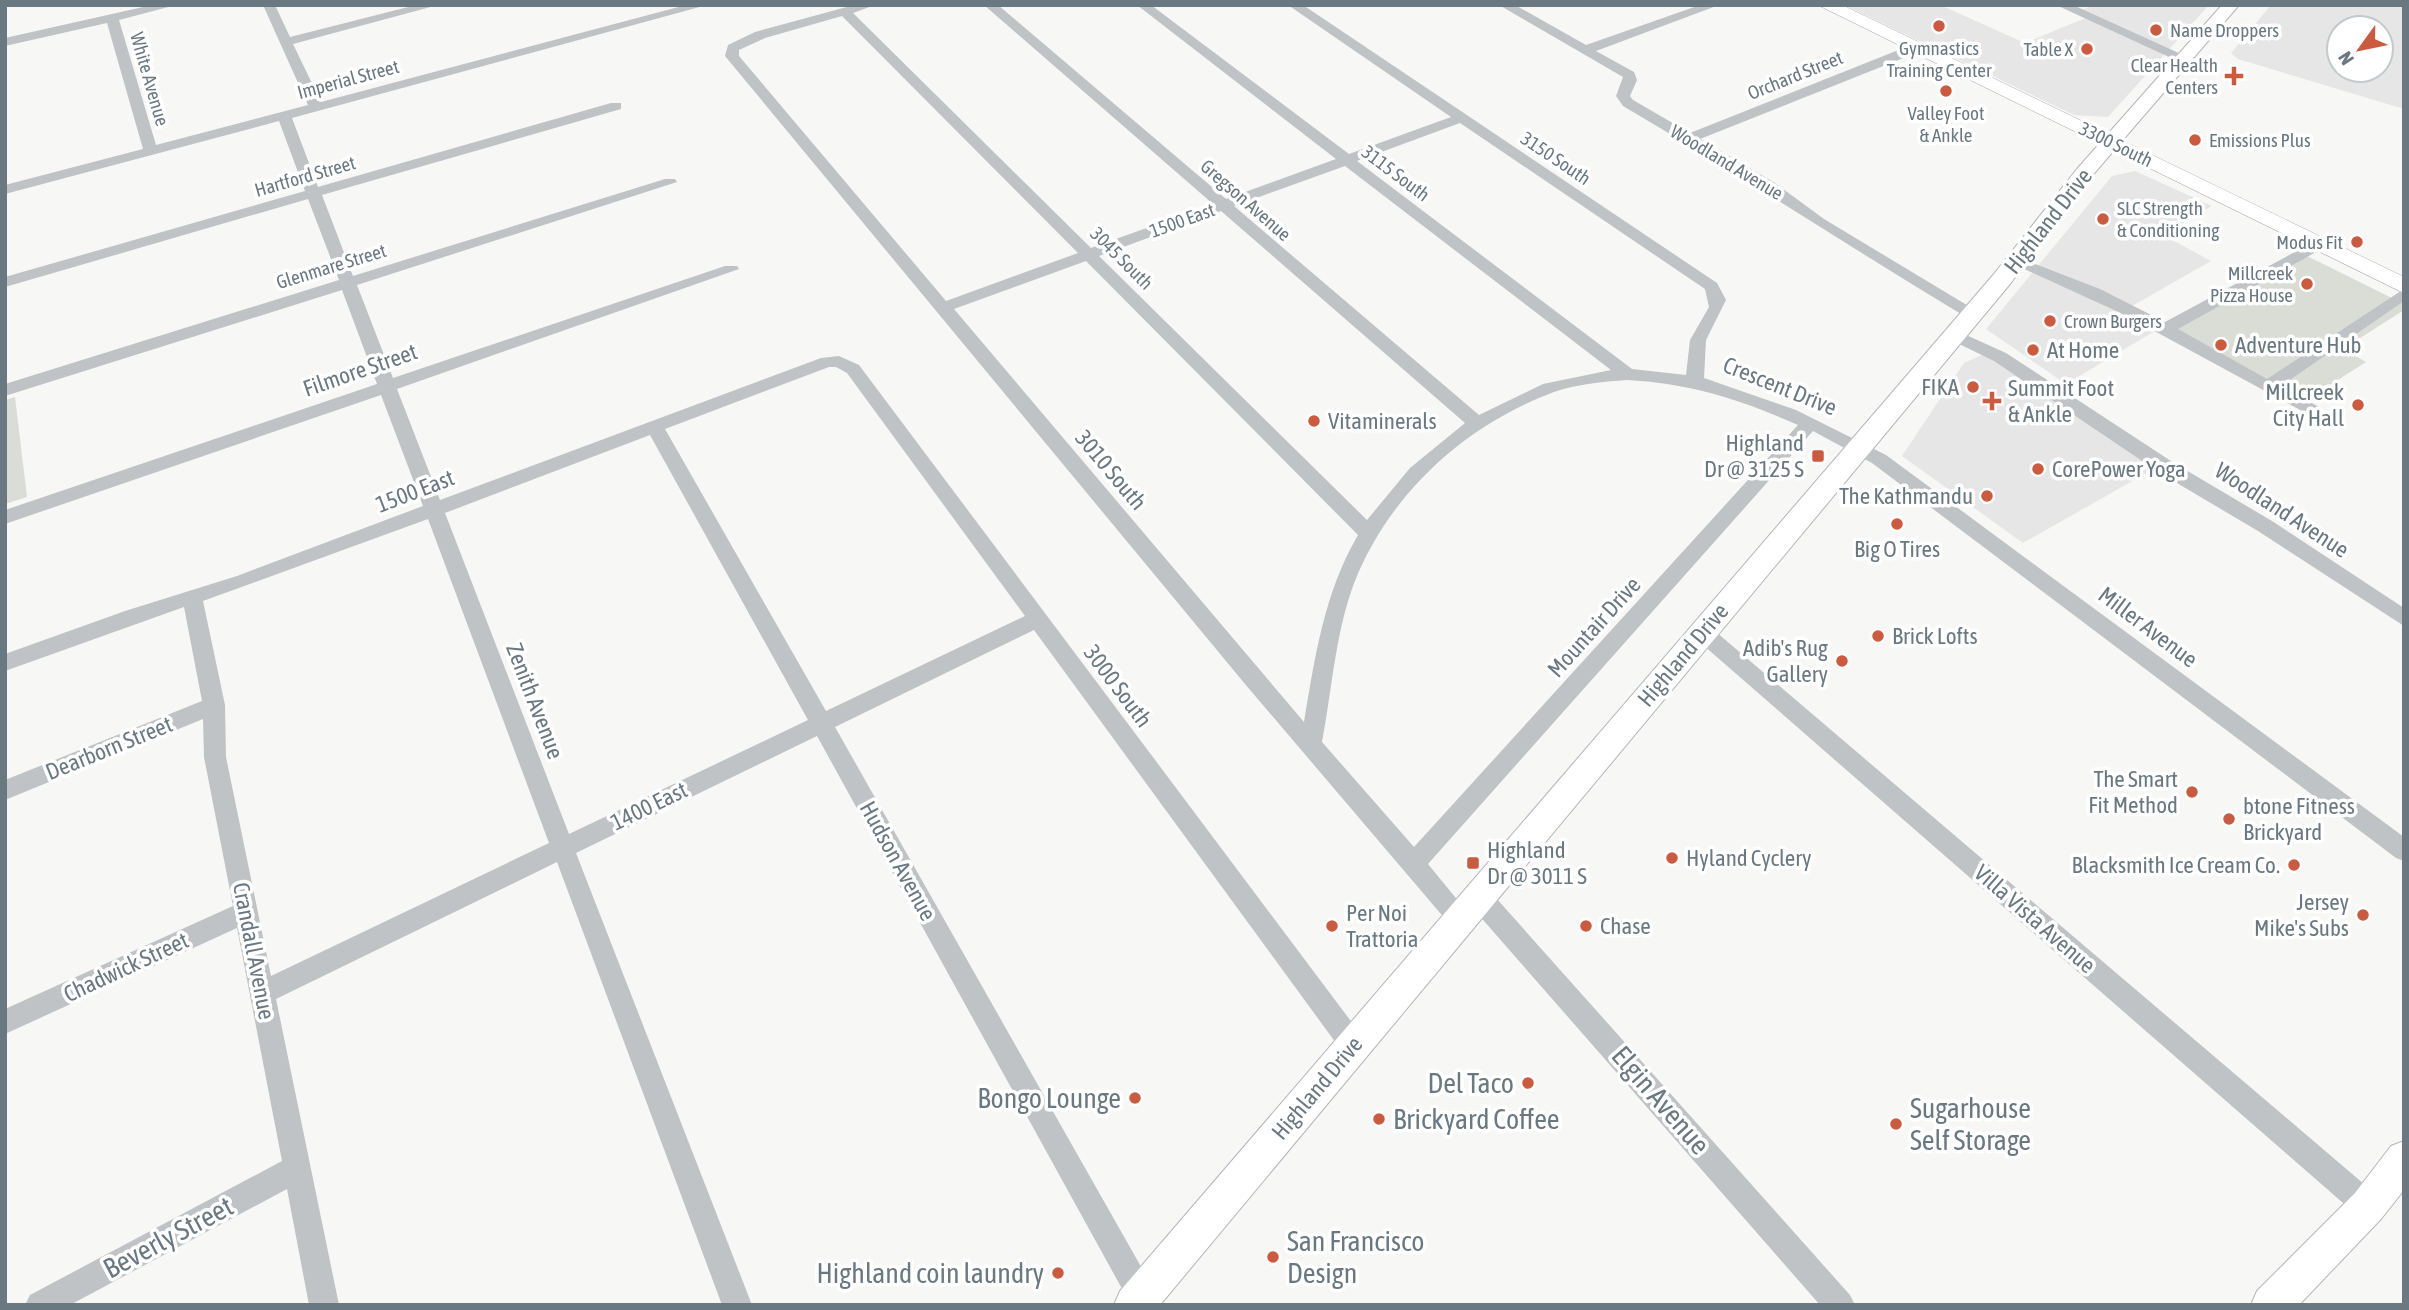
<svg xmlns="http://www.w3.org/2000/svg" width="2409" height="1310" font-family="'Asap Condensed',sans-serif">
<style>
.built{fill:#e5e6e5;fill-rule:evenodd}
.green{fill:#d9ddd6}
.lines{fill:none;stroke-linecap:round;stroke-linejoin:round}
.secondary-casing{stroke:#b2b7ba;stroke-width:2}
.primary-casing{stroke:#b3b7ba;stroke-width:1}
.street{fill:#bfc3c5;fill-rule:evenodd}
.secondary{fill:#fff;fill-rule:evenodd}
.primary{fill:#fff;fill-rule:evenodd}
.poi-dot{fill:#cc5a3f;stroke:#fff;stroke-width:2.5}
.labels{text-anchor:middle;stroke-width:7;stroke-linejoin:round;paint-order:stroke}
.far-poi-label{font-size:19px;fill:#6a7881;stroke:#fff;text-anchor:start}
.far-street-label{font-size:19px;fill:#6a7881;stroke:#fff}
.street-label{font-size:23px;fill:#6a7881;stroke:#fff}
.poi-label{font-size:23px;fill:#6a7881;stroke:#fff;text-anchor:start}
.near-poi-label{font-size:28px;fill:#6a7881;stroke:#fff;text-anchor:end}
.near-street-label{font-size:28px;fill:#6a7881;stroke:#fff}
</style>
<rect width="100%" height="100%" fill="#f7f7f5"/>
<path class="built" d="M1844,5H1940L2025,43L2093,15L2082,10L2094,5H2209L2108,117L2074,115Z
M2271,5H2404V109L2238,59L2231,53ZM2339,28H2381V70H2339Z
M2135,171L2212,206L2163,235L2211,261L2125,310L2158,329L2066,384L1986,329L2112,176Z
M1982,355L1997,361L2157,467L2023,543L1902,456L1964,363Z"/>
<path class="green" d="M2307,256L2404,304V310L2343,349L2366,362L2305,401L2174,329Z
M15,397L27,497L5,504V400Z"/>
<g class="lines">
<defs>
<path id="secondary" d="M2222,5H2239L2091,177L2010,284L1160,1305H1114L1120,1291L1994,274L2077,169Z
M2404,1141V1190L2381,1219L2299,1305H2251L2257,1291L2355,1193L2391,1146Z"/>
<path id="primary" d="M1818,5H1842L2404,277V293Z"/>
</defs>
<use href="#secondary" class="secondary-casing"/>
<use href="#primary" class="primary-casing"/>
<path class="street" d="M152,5H176L119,20L156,145L308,105L263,5H275L290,37L416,5H438L293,44L321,102L686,5H707L292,118L318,187L611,103H621V109L322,195L353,276L665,179H675L677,182L357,285L393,378L725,266H737L739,269L397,389L440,500L821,358L839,356L859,365L1362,1036L1366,1045L1362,1054L1353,1058L1344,1054L1034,630L835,727L1152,1286L1157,1296L1153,1305H1131L817,736L576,853L752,1305H722L557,862L276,999L339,1305H309L287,1189L70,1305H25L30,1295L282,1161L237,928L5,1034V1009L233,906L204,757L203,719L5,800V780L202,701L184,607L5,671V654L125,611L237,576L423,506L381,395L5,524V510L377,384L342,290L5,396V384L339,280L308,199L5,287V277L305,191L279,121L5,194V185L143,149L107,23L5,46V38ZM829,367H836L847,373L1025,616L826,711L665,429ZM650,435L808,720L569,834L445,513ZM428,519L549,843L271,976L226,757L225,705L203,601Z
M854,5H875L853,13L1091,248L1213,204L984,5H998L1226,199L1336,159L1137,5H1151L1349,154L1451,117L1288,5H1303L1717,283L1726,300L1706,340L1704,378L1796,410L1886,455L2404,837V861L2396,858L1872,463L1813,431L1428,864L1473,919L1470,927L1461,930L1452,927L1245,684L725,56L728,45L755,32ZM842,16L1078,253L946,301L739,56V50L765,38ZM1460,123L1705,289L1709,307L1690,340L1686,375L1632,369L1357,161ZM1345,166L1611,370L1543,384L1479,415L1234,206ZM1221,211L1465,423L1410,468L1367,520L1099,256ZM1086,261L1358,535C1324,593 1315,657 1304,722L954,309ZM1627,380C1689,383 1742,400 1798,425L1414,847L1322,742C1332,690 1335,636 1353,586C1387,496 1464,425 1554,392C1577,384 1602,382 1627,380Z
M1499,5H1515L1586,45L1700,5H1719L1596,51L1634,72L1637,80L1630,96L1633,100L1690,133L1911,45H1921V51L1700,139L1775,183L1824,219L1980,313L1972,318L1966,317C1851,248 1739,174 1623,106L1616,96L1623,77Z
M2056,5H2073L2192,59L2180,62Z
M2319,239L2327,244L2325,247L2178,329L2267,379L2404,289V301L2281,386L2319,407L2322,411L2313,417L2125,315L2009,262L2017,257L2100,289L2165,322Z
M1955,330L2006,353L2174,463L2272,521L2404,608V626L2258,531L2160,473L1994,361L1949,339L1947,335Z
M1702,624L1709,626L2378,1196L2382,1206L2378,1216L2368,1220L2358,1216L1695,638L1692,632L1695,626Z
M1479,886L1488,889L1850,1295L1855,1305H1820L1470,905L1467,897L1470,889Z"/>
<use href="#secondary" class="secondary"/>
<use href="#primary" class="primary"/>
</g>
<g class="poi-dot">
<circle cx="1939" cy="26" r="7"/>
<circle cx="2156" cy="30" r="7"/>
<circle cx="2087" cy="49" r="7"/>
<path d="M2230.5 65.5h7v7h7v7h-7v7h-7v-7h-7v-7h7z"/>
<circle cx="1946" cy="91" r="7"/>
<circle cx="2195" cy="140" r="7"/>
<circle cx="2103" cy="219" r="7"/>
<circle cx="2357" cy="242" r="7"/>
<circle cx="2307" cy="284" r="7"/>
<circle cx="2050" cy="321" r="7"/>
<circle cx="2221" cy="345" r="7"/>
<circle cx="2033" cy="350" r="7"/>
<circle cx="1973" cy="387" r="7"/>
<path d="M1988.5 390.5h7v7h7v7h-7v7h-7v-7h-7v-7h7z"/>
<circle cx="2358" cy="405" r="7"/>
<circle cx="1314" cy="421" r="7"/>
<rect x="1811" y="449" width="14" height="14" rx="3.5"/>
<circle cx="2038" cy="469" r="7"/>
<circle cx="1987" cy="496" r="7"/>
<circle cx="1897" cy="524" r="7"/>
<circle cx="1878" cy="636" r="7"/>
<circle cx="1842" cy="661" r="7"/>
<circle cx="2192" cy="792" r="7"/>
<circle cx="2229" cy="819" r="7"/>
<circle cx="1672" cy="858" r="7"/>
<rect x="1466" y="856" width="14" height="14" rx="3.5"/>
<circle cx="2294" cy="865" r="7"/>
<circle cx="2363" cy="915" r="7"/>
<circle cx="1332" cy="926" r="7"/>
<circle cx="1586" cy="926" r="7"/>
<circle cx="1528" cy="1083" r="7"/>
<circle cx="1135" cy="1098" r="7"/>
<circle cx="1379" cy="1119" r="7"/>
<circle cx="1896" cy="1124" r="7"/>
<circle cx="1273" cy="1257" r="7"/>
<circle cx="1058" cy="1273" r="7"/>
</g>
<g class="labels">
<g class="far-poi-label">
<text x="2170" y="37">Name Droppers</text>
<text x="1939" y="55" text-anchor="middle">Gymnastics<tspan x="1939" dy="22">Training Center</tspan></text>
<text x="2073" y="56" text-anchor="end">Table X</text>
<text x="2218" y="72" text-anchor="end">Clear Health<tspan x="2218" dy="22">Centers</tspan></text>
<text x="1946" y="120" text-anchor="middle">Valley Foot<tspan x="1946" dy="22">&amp; Ankle</tspan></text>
<text x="2209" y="147">Emissions Plus</text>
<text x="2117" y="215">SLC Strength<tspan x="2117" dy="22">&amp; Conditioning</tspan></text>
<text x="2343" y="249" text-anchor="end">Modus Fit</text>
<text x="2293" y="280" text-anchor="end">Millcreek<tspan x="2293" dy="22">Pizza House</tspan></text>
<text x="2064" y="328">Crown Burgers</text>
</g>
<g class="far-street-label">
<text transform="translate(1795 75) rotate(-22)" y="7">Orchard Street</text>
<text transform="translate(150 79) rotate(74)" y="7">White Avenue</text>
<text transform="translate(348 79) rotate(-15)" y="7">Imperial Street</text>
<text transform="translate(2116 144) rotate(26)" y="7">3300 South</text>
<text transform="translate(1556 158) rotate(34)" y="7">3150 South</text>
<text transform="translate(1727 162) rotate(31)" y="7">Woodland Avenue</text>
<text transform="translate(1396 173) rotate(37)" y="7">3115 South</text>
<text transform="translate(305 176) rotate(-16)" y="7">Hartford Street</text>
<text transform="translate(1246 200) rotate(41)" y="7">Gregson Avenue</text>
<text transform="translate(1182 220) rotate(-20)" y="7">1500 East</text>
<text transform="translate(1122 258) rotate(45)" y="7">3045 South</text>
<text transform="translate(331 266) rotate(-17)" y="7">Glenmare Street</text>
</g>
<g class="street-label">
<text transform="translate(2048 221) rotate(-52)" y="8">Highland Drive</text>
<text transform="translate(360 370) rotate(-19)" y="8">Filmore Street</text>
<text transform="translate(1780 386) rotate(22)" y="8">Crescent Drive</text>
<text transform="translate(1111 470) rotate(50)" y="8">3010 South</text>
<text transform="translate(415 491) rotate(-21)" y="8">1500 East</text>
<text transform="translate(2282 510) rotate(33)" y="8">Woodland Avenue</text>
<text transform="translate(1594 627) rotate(-48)" y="8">Mountair Drive</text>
<text transform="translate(2148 627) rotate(37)" y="8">Miller Avenue</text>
<text transform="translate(1683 655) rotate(-50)" y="8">Highland Drive</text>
<text transform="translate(1118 686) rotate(53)" y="8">3000 South</text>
<text transform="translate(535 701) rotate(69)" y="8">Zenith Avenue</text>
<text transform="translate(109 748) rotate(-22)" y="8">Dearborn Street</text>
<text transform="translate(649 806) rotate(-26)" y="8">1400 East</text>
<text transform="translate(898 861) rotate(61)" y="8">Hudson Avenue</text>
<text transform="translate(2035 919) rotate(41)" y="8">Villa Vista Avenue</text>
<text transform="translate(254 951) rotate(79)" y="8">Crandall Avenue</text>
<text transform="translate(126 967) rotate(-25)" y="8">Chadwick Street</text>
<text transform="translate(1317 1088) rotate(-50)" y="8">Highland Drive</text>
</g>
<g class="poi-label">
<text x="2235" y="353">Adventure Hub</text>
<text x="2047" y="358">At Home</text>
<text x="1959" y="395" text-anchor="end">FIKA</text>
<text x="2008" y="396">Summit Foot<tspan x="2008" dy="26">&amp; Ankle</tspan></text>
<text x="2344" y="400" text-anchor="end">Millcreek<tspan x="2344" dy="26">City Hall</tspan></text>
<text x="1328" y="429">Vitaminerals</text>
<text x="1804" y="451" text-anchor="end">Highland<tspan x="1804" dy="26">Dr @ 3125 S</tspan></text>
<text x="2052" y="477">CorePower Yoga</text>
<text x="1973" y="504" text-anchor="end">The Kathmandu</text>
<text x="1897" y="557" text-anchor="middle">Big O Tires</text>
<text x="1892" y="644">Brick Lofts</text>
<text x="1828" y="656" text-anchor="end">Adib's Rug<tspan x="1828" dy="26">Gallery</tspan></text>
<text x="2178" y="787" text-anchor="end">The Smart<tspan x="2178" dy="26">Fit Method</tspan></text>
<text x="2243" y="814">btone Fitness<tspan x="2243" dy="26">Brickyard</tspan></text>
<text x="1487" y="858">Highland<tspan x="1487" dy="26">Dr @ 3011 S</tspan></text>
<text x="1686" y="866">Hyland Cyclery</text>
<text x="2280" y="873" text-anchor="end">Blacksmith Ice Cream Co.</text>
<text x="2349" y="910" text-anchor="end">Jersey<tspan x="2349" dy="26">Mike's Subs</tspan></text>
<text x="1346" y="921">Per Noi<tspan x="1346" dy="26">Trattoria</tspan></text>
<text x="1600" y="934">Chase</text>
</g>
<g class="near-poi-label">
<text x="1514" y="1093">Del Taco</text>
<text x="1121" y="1108">Bongo Lounge</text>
<text x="1910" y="1118" text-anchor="start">Sugarhouse<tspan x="1910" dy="32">Self Storage</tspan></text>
<text x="1393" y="1129" text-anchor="start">Brickyard Coffee</text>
<text x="1287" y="1251" text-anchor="start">San Francisco<tspan x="1287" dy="32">Design</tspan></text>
<text x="1044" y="1283">Highland coin laundry</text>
</g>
<g class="near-street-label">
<text transform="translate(1661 1100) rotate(49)" y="10">Elgin Avenue</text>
<text transform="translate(168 1237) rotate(-28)" y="10">Beverly Street</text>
</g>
</g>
<rect width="2409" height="1310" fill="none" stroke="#6a7881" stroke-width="14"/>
<g transform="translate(2360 49) rotate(237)"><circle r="33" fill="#ffffff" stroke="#c3c9cd" stroke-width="2"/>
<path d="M0-5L12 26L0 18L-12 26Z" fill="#cc5a3f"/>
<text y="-10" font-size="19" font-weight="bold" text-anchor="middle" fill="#6a7881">N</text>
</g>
</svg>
